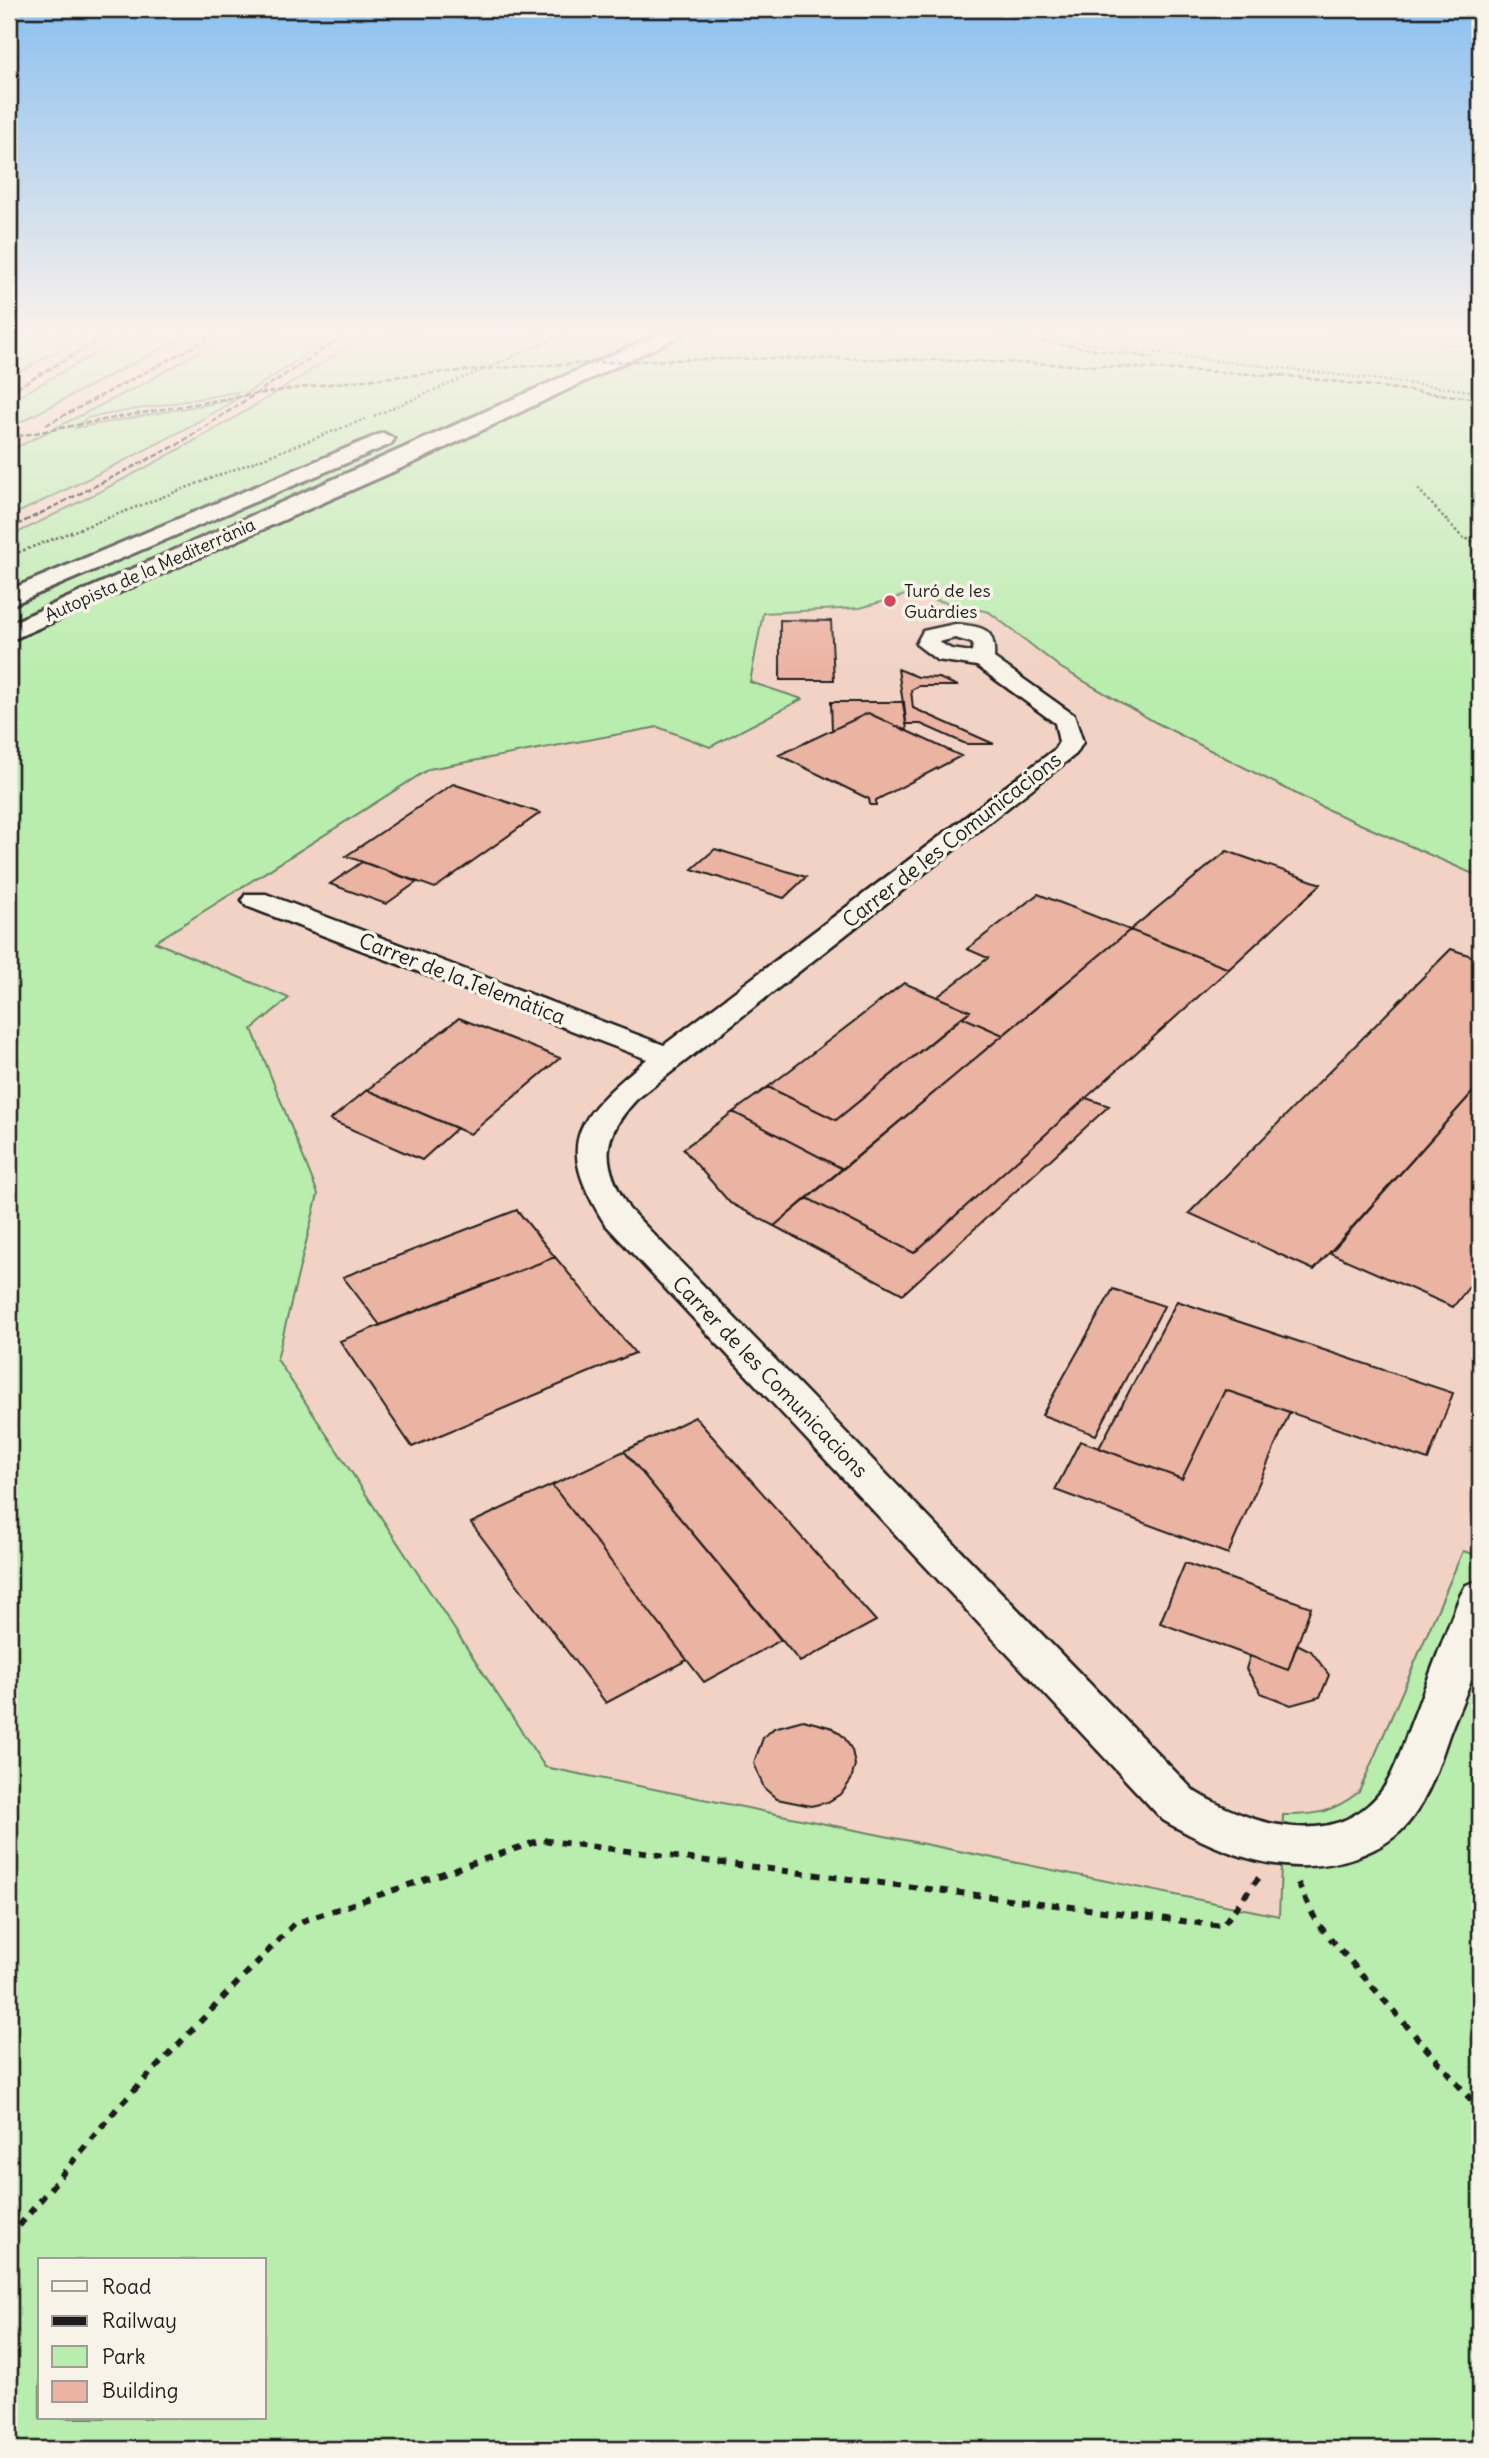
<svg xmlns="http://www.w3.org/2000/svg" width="1489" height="2458" font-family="Delius,sans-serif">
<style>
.built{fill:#f1d2c4}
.green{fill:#b9edae;stroke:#6a8465;stroke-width:2;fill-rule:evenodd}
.building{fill:#ebb3a1;stroke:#1c1c1c;stroke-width:2}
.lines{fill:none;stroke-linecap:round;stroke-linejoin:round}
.minor-casing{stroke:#1c1c1c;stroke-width:5}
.highway-casing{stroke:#1c1c1c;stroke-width:6}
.path-far1{stroke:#1c1c1c;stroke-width:2.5;stroke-dasharray:2.5 2.5;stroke-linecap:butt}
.path{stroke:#1c1c1c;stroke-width:6;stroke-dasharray:8 8;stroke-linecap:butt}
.minor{fill:#f7f3e8;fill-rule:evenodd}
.highway{fill:#f7f3e8;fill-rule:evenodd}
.rail{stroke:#1c1c1c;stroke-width:2.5;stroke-dasharray:6 2.5;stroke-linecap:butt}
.poi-dot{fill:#d1495b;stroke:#f7f3e8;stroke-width:2.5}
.labels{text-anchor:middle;stroke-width:7;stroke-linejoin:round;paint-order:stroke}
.far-street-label{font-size:18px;fill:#1c1c1c;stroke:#f7f3e8}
.far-poi-label{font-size:18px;fill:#1c1c1c;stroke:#f7f3e8;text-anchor:start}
.street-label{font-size:21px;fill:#1c1c1c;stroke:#f7f3e8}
</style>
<rect width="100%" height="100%" fill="#f3e0d3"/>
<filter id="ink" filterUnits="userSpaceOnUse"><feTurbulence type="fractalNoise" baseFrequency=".0143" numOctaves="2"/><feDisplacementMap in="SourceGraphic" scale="14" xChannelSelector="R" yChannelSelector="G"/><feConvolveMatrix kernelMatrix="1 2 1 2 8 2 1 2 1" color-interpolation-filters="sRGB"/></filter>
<g filter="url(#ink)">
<path class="built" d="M86,334H130L9,402V378Z
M190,334H230L143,384L9,451V428Z
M334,334H365L331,358L139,474L9,537V517L160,445L239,400Z
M909,594L989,612L1061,668L1155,722L1324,808L1480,877V1556L1463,1551L1359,1792L1336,1809L1308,1815H1283L1279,1916L545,1767L277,1359L318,1194L252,1029L289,998L154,942L429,769L658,727L711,747L800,698L750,682L763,613L860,608Z"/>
<path class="green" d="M9,334H86L9,378Z
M130,334H190L9,428V402Z
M230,334H334C233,410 122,463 9,517V451L143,384ZM238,392L231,400L76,428L87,418Z
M365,334H1432L1448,345L1480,346V877L1324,808L1155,722L1061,668L989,612L909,594L860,608L763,613L750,682L802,699L710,747L658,727L429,769L155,942L289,998L252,1029L318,1194L277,1359L545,1767L1279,1916L1283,1815C1317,1815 1331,1813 1359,1792L1463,1551L1480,1556V2449H9V537C132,477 253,413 365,334ZM40,2260H264V2418H40Z"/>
<path class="building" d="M780,620L831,621L834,680H780Z
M898,669L918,677L939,678L958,686H919L911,690L913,708L994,744H966L921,724H906Z
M831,702H904L907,731L868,713L832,730Z
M868,713L907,731L961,756L876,800V805H870L869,799L779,755Z
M453,784L540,813L435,888L346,856Z
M715,849L806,877L784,898L692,869Z
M1227,851L1321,884L1229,969L1130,930Z
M362,862L417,882L386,904L330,884Z
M1038,894L1130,930L1003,1035L962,1017L970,1011L937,997L988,958L967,949Z
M1130,930L1229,969L914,1253L807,1198Z
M1451,949L1480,959V1084L1314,1270L1189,1213Z
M904,983L970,1011L836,1120L768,1087Z
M962,1017L1003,1035L843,1169L733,1112L768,1087L836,1120Z
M459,1018L560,1058L470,1134L367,1090Z
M1480,1084V1273L1453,1307L1330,1253Z
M367,1090L457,1128L422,1160L330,1120Z
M1086,1098L1109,1106L903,1294L774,1226L807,1198L914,1253Z
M733,1112L843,1169L774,1226L730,1203L683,1149Z
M517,1210L555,1257L380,1325L343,1277Z
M555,1257L635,1353L412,1447L340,1341Z
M1113,1289L1164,1306L1096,1435L1042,1415Z
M1177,1301L1453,1393L1428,1460L1225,1390L1182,1479L1099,1448Z
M1225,1390L1290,1412L1228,1554L1055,1490L1080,1441L1182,1479Z
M695,1417L876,1621L800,1662L624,1451Z
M624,1451L781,1640L704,1682L552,1485Z
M552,1485L687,1660L606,1703L471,1523Z
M1185,1563L1311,1607L1288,1670L1160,1623Z
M1297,1644L1311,1651L1329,1675L1320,1697L1291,1705L1261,1693L1246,1669L1250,1656L1288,1670Z
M803,1720L833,1728L844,1737L852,1750L855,1765L851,1780L842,1793L828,1802L811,1806L777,1799L764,1788L754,1763L763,1738L774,1728Z"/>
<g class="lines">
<defs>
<path id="minor" d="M955,624C982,627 996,627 994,658L1074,715L1083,742L1076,754L637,1099C600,1138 601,1163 629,1209L1195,1792C1251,1825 1336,1853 1383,1789C1396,1770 1402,1747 1410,1726C1427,1682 1443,1639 1460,1596L1466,1585L1480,1580C1480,1602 1484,1628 1480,1650C1474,1679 1459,1708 1449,1735C1439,1764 1430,1794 1412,1818C1398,1838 1378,1849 1356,1857C1289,1881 1221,1854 1163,1820L605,1224C552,1140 578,1117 647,1059L246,906L242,900L246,894H266L664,1045L1054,750L1059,742L1055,723L977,666L937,660L916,644L923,631ZM955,638L973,643L972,652L951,649L939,642Z"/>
<path id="highway" d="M659,334H684L415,462L9,641V624Z
M383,433L394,439L391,444L9,606V590Z"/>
</defs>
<use href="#minor" class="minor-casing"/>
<use href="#highway" class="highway-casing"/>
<path class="path-far1" d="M1031,334L1130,350L1480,392
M374,416L566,334
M1418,489L1462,537L1480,544
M9,556L365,419"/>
<path class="path" d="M1298,1883L1317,1923L1480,2110
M9,2238L119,2106L294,1924L541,1840L1222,1926L1260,1876"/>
<use href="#minor" class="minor"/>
<use href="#highway" class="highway"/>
<path class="rail" d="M991,334L1154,358
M1272,374L1480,399
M9,392L110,334
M46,425L217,334
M9,438C127,415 245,393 364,380C669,347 977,357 1282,376
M9,529L177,445L347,334"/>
</g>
</g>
<linearGradient id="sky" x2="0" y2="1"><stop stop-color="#8bc0f0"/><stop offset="0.49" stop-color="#faf1eb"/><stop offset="1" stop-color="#faf1eb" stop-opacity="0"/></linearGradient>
<rect width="1489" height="678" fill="url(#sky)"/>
<circle class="poi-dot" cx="890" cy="601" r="7"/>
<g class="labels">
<g class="far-street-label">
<text transform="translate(150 570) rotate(-24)" y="6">Autopista de la Mediterrània</text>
</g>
<g class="far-poi-label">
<text x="904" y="597">Turó de les<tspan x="904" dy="21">Guàrdies</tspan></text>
</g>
<g class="street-label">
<text transform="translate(952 840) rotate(-38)" y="7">Carrer de les Comunicacions</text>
<text transform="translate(462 979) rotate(21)" y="7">Carrer de la Telemàtica</text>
<text transform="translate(770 1377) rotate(46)" y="7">Carrer de les Comunicacions</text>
</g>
</g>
<rect width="1489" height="2458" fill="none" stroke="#f7f3e8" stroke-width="35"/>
<rect x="18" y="18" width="1454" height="2423" fill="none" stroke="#1c1c1c" stroke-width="2.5" filter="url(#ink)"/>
<rect x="38" y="2258" width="228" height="161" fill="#f7f3e8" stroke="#9f9d96" stroke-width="2"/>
<rect x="52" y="2281" width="35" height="10" fill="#f7f3e8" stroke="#9f9d96" stroke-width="2"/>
<text x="102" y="2294" font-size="21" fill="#1c1c1c">Road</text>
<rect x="52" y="2316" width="35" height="10" fill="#1c1c1c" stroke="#9f9d96" stroke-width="2"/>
<text x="102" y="2328" font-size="21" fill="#1c1c1c">Railway</text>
<rect x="52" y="2346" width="35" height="21" fill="#b9edae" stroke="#9f9d96" stroke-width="2"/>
<text x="102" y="2364" font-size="21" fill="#1c1c1c">Park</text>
<rect x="52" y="2381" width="35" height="21" fill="#ebb3a1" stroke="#9f9d96" stroke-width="2"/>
<text x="102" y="2398" font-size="21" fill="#1c1c1c">Building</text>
</svg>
